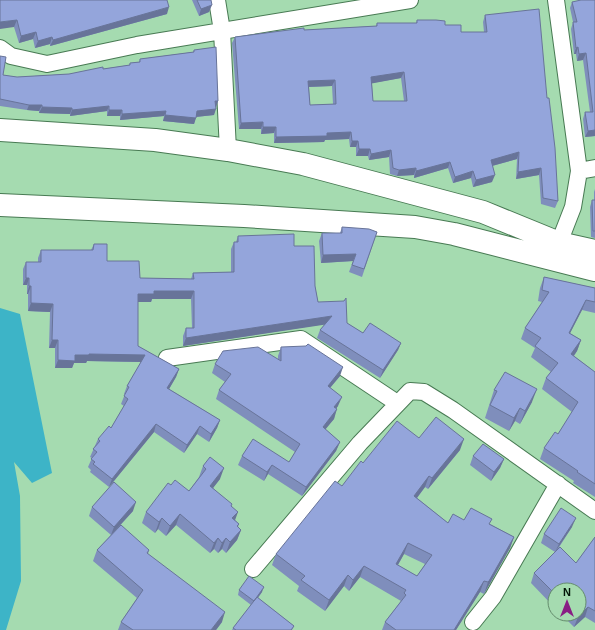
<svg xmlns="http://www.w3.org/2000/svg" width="595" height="630" font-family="Helvetica,sans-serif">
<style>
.water{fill:#3db4c7}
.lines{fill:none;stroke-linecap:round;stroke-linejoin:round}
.street-casing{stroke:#487a53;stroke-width:18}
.secondary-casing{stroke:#487a53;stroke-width:24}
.street{stroke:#fff;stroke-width:16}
.secondary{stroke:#fff;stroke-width:22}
.wall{fill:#7f8ebc;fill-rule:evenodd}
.shaded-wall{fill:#687499}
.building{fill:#94a5db;stroke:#687499;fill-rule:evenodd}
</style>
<rect width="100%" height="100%" fill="#a5dbb0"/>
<path class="water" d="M0,308L20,314L52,473L32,483L14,462L20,496L21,581L6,630H0Z"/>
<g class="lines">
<defs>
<path id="street" d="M217,0L222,31L228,150
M556,0L579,171L573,207L559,243
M0,48L11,56L47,64L137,45L410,0
M579,171L595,168
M167,358L301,339L397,403
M253,569L360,443L410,391L424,392L453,410L595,511
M473,622L493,597L558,484"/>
<path id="secondary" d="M0,130L155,140L228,150L303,164L483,212L559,243L595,251
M0,205L244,216L415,227L454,234L595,270"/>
</defs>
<use href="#street" class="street-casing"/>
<use href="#secondary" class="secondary-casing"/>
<use href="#street" class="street"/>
<use href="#secondary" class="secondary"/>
</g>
<path class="wall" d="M0,0L167,14L50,46V44L35,48L33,39L19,43L14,27Z
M192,0H211L209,12L199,16Z
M595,0V136L585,137L583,119L585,112H590L583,60L577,61L576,54H574L571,29L573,22L570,8L572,2Z
M485,15L547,98L558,201L555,208L541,204L539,175L516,179L517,159L492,166V182L473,187L471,178L453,183L448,168L414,178V175L397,176L390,174L389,157L369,160L368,156H356V147H350L349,139L325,140L324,142L274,143V133L261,134V129H239L232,43L235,37L304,30L376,26L377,23H416L417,20L445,25L461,32H484L483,22ZM401,78L404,101H373L372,83ZM332,86L333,104L310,105L309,87Z
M194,50L218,101L216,107H215L214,115L196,117L194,124L163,121L164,116L120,120V116H107V111L70,116V114L39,113V111L27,110L0,106V56L3,75L17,77L69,74L129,65L130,63L139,62L140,59L193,52Z
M595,189V238L591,237L590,207L592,200H594V192Z
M342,227L377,232L362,277L349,272L353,261L321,263L319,241L322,233H340Z
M238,236L294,246L315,286L318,302L347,323L363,333L401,343L398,350L380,378L317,338L320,330L325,324L183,346V336L186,328H192L191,299H152L151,302H138V346L179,369L176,377L169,389L220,420L217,428L209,442L197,434L184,453L154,432L109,487L90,472L91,470L88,467L92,458L90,457L98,439L111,428L124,406L121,404L125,394H124L127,386L141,362L87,361L86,363H74L72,368H55V348H49L50,312L28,311V294H27V285H23V269L26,262H38V258L41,250H91L94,244L107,261L140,278L191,279L193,273L231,272V249L234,242H236Z
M544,277L595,288V313L582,310L570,333L581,340L577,351L574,356L595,372V497L573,483L574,481L540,459L544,448L558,434L572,412L542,389L546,378L551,372L531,357L535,348L521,339L525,328L542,302L538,301L540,288Z
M281,347L340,376L330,388L338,406L336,408L334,419L325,429L340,442L336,451L302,496L268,474L264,481L238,465L242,456L289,462L295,452L216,399L219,390L225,382L212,373L215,364L278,359V356Z
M494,390L532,402L520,424L515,421L509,431L485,418Z
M419,438L460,450L428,489L425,487L417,498L448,523L464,520L490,524L514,537L510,548L485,592L484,594L480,592L456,630H382L385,622L401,601L360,577L349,591L344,586L325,611L297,591L299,586L272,565L276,554L342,486L363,463ZM404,554L425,564L417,576L398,565Z
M473,456L504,459L500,468L491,481L470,465Z
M203,466L220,479L213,488L231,506L235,520L239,524L238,527L241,530L237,540L226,553L222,549L218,553L214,549L210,553L176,525L166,536L158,529L155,533L142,523L146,512L171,485L189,491L199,477Z
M92,507L133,511L116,530L149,550L148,554L222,622L216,630H118L121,622L137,598L93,561L97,550L111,535L89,516Z
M572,527L556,552L576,563L595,537V623L585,617L574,627L561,614H579L555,590V608L531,583L534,573L555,552L541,543L544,534Z
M239,590L262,592L258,598L294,626L292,630H232L233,628L251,605L238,595Z"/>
<path class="shaded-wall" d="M212,5L209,12L199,16L201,9Z
M169,7L167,14L50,46L53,40Z
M17,20L14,27L0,29V22Z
M36,32L33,39L19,43L21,36Z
M52,37L50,44L35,48L38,41Z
M578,47L576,54H574L576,48Z
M586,53L583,60L577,61L579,54Z
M404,72L401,78L369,84L371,77Z
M335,80L332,86L306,87L308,81Z
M215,101H218L216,107H213Z
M29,105H42L39,111L27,110Z
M109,106L107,111L70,116L72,110Z
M42,107L72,108L70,114L39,113Z
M216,109L214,115L195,117L197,111Z
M109,110H122L120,116H107Z
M166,111L164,116L120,120L122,114Z
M165,115L196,118L194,124L163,121Z
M263,122L261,129H239L241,123Z
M263,127H276L274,133L261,134Z
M595,130V136L585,137L588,131Z
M351,132L349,139L325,140L324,142L274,143L276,137L327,133Z
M352,141H358L356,147H350Z
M359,149H370L368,156H356Z
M391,150L389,157L369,160L371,154Z
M519,152L517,159L488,167L491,160Z
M450,162L448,168L414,178L416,171Z
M416,168L414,175L397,176L399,170Z
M541,168L539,175L516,179L518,172Z
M473,171L471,178L453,183L455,177Z
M495,175L492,182L473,187L476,180Z
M356,254L353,261L321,263L323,255Z
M26,278H29L27,285H23Z
M29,286H31L28,294H27Z
M154,291H194L191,299H152L151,302H135L138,294Z
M586,300L582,310L565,343L569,333Z
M31,303L53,304L50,312L28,311Z
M332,316L329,324L183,346L186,338Z
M52,340H58L55,348H49Z
M581,340L577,351L567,365L571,354Z
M401,343L398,350L380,378L383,370Z
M89,354L145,355L143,362L87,361L86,363H74L72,368H55L58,360L75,355Z
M343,367L340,376L324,395L328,386Z
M179,369L176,377L165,396L167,388Z
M537,389L532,402L520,424L525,411Z
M342,397L338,406L331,416L334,407Z
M520,408L515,421L509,431L514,418Z
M337,409L334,419L320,436L323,427Z
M220,420L217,428L209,442L211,434Z
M156,424L154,432L109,487L112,479Z
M200,426L197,434L184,453L187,445Z
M464,439L460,450L428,489L432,478Z
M340,442L336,451L302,496L306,487Z
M504,459L500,468L491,481L494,472Z
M272,465L268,474L264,481L267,472Z
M224,468L220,479L206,497L210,486Z
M429,476L425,487L410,507L414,496Z
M136,502L133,511L111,535L114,527Z
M238,512L234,523L232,518Z
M180,514L176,525L166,536L170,526Z
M162,518L158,529L155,533L159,522Z
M576,518L572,527L555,552L559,544Z
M241,530L237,540L226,553L230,542Z
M514,537L510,548L484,594L488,582Z
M218,538L214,549L210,553L214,543Z
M226,538L222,549L218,553L222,543Z
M408,543L404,554L392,575L396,564Z
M364,566L360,577L349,591L353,580Z
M348,575L344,586L325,611L329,600Z
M484,581L480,592L456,630H454Z
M264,587L262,592L252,605L254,601Z
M588,607L585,617L574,627L578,617Z
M225,612L222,622L216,630H211Z"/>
<path class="building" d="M0,0H167L169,7L53,40L52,37L38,41L36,32L21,36L17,20L0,22Z
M197,0H211L212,5L201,9Z
M581,0H595V130L588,131L585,112H593L586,53L579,54L578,47L576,48L573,22H577L572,2Z
M539,9L547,98H549L555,148L558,201L543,198L541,168L518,172L519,152L491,160L495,175L476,180L473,171L455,177L450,162L416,171V168L399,170L393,168L391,150L371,154L370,149H359L358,141H352L351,132L327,133V136L276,137V127H263V122L241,123L235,37L304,28V30L377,26V23H417V20H436L445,21V25H461V32H487L485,15ZM404,72L407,101H373L371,77ZM335,80L336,104L310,105L308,81Z
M216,47L218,101H215L216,109L197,111L196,118L165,115L166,111L122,114V110H109V106L72,110V108L42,107V105H29L0,99V56L6,57L3,75L17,77L69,74L103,67V69L130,65V63L140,62V59L194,52V50Z
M592,200H595V231H593Z
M342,227L369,229L377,232L364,269L352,265L356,254L323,255L322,233H342Z
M294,234V246H314L315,286L318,302L344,301L346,298L347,323L363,333L370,323L401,343L383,370L320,330L332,316L186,338V328H194V291H154V294H138V346L179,369L167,388L220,420L211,434L200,426L187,445L156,424L112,479L93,464L95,462L91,459L97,452L93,449L100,441L98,439L109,426L111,428L128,399L124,396L129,387L127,386L145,355L89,354V355H75V361L58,360V340H52L53,304L31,303V286H29V278H26V262H41V250H93L94,244H107V261H139L140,278L194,279L193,273L234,272V242H238V236Z
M544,277L595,288V302L586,300L569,333L581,340L571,354L595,372V484L577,472L578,471L544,448L555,432L558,434L578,402L546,378L558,363L535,346L541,338L525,328L549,292L542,290Z
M308,344L343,367L328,386L342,397L334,407L337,409L323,427L340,442L306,487L272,465L267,472L242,456L253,439L289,462L300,444L219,390L231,374L215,364L223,351L258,347L281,361V347L306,346Z
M505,372L537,389L525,411L520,408L514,418L490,405L497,391L494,390Z
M436,417L464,439L432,478L429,476L414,496L448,523L453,514L464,520L471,508L492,519L489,524L514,537L489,581L488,582L484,581L454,630H396L385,622L406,595L404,593L406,590L364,566L353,580L348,575L329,600L301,580L305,576L276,554L335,481L342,486L361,461L363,463L397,421L419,438ZM408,543L432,555L417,576L396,564Z
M483,444L504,459L494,472L473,456Z
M210,457L224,468L210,486L232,504L231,506L238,512L232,518L239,524L237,526L241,530L230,542L226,538L222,543L218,538L214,543L180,514L170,526L162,518L159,522L146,512L168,483L171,485L175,480L189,491L206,469L203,466Z
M114,482L136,502L114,527L92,507Z
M561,508L576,518L559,544L544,534Z
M121,525L149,550L147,553L225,612L211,630H133L121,622L143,590L97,550Z
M595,537V611L588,607L578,617L575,614H579V590H555V594L534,573L560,547L576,563Z
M249,576L264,587L254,601L239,590Z
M257,597L294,626L291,630H236L233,628Z"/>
<g transform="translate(567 602)"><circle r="19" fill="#a5dbb0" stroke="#648c6c"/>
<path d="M0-3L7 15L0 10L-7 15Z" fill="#891e84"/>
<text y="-6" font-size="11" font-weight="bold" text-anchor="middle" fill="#021507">N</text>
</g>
</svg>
